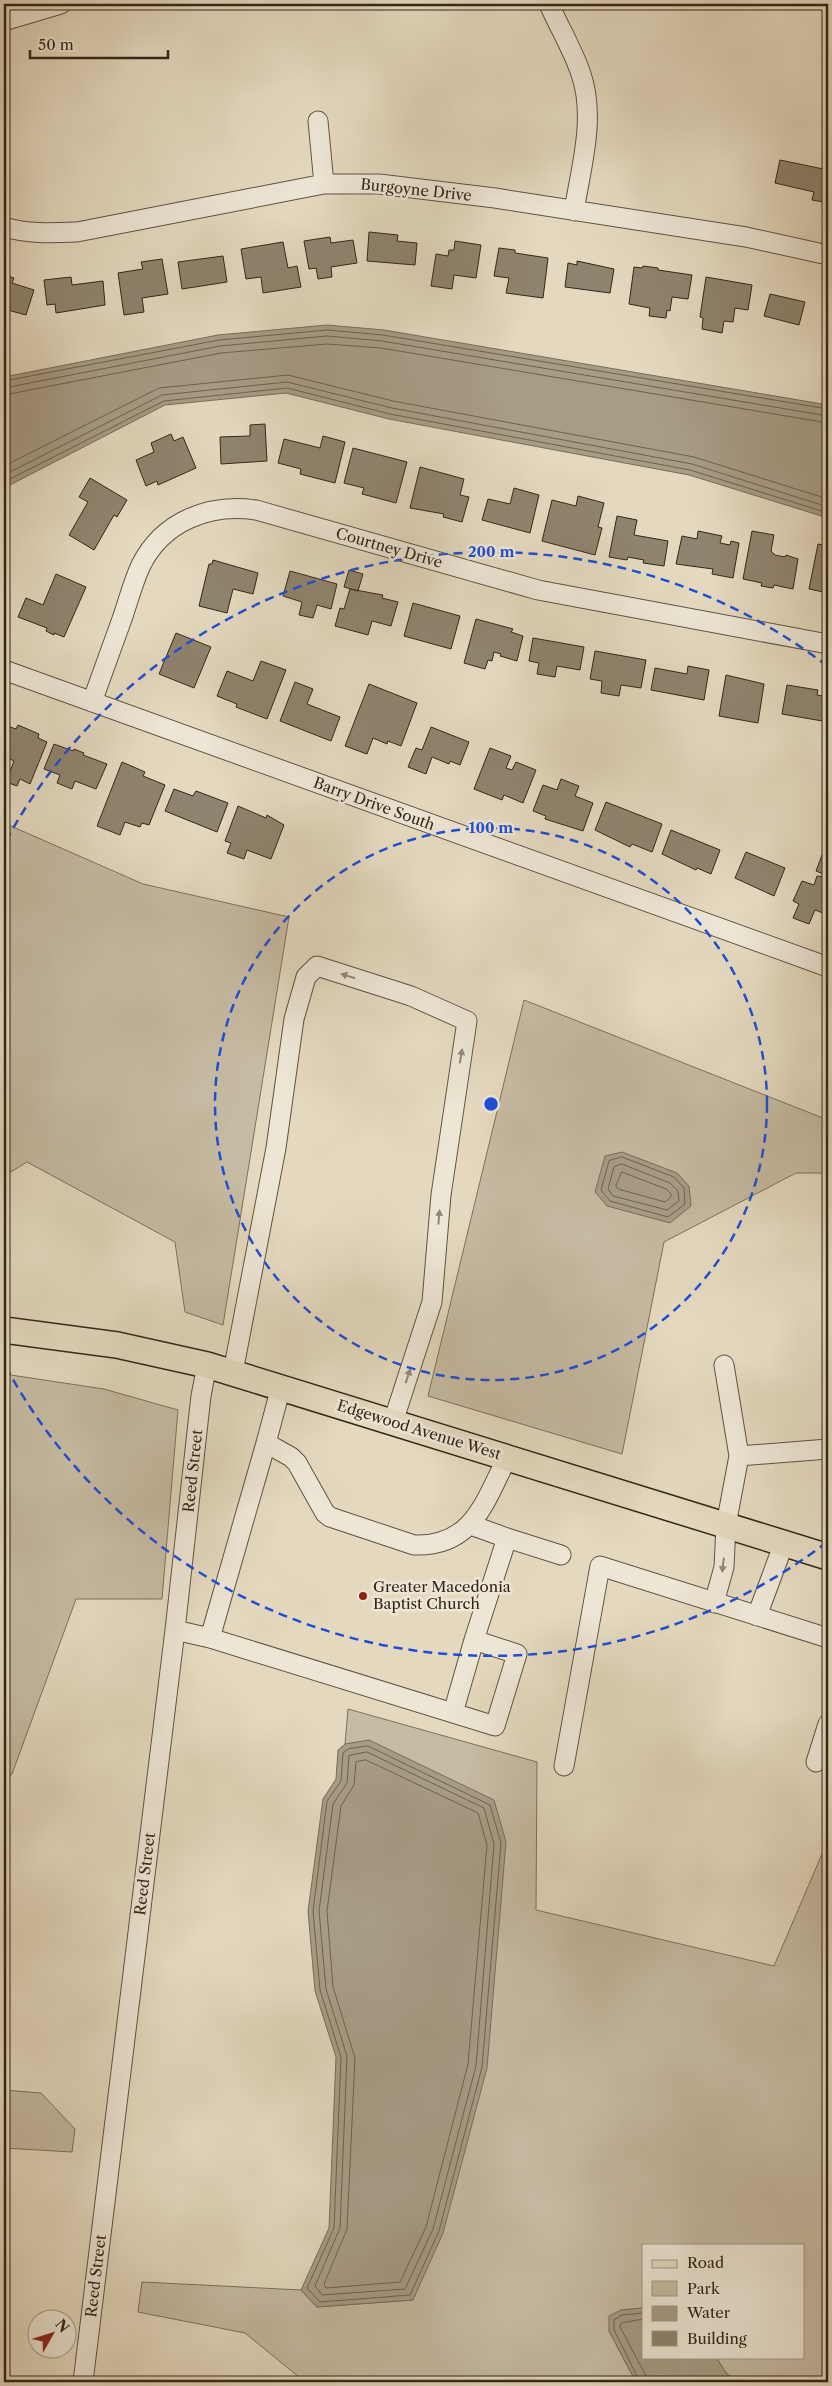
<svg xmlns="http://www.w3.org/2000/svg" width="832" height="2386" font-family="'Libre Caslon Text',serif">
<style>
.green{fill:#c6bba3;stroke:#7c715e}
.water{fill:#a79c86;stroke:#786d5a}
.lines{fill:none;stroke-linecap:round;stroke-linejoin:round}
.shore{stroke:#6c624f;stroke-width:1}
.building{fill:#8f846f;stroke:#322718}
.minor-casing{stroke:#5e5442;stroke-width:21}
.major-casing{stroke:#322718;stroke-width:28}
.minor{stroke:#ede6d5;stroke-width:19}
.major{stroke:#e4d9bf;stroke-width:25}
.oneway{fill:#908676}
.ring{fill:none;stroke:#1d4ed8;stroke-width:2.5;stroke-dasharray:9 6}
.poi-dot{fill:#8f2418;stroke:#ede6d5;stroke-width:2}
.labels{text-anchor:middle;stroke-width:5;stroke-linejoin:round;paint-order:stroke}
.street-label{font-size:15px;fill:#322718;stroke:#ede6d5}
.poi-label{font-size:15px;fill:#322718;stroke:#ede6d5;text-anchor:start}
.centre{fill:#1d4ed8;stroke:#ede6d5;stroke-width:2.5}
.ring-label{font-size:15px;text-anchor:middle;font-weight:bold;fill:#1d4ed8;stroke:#ede6d5;stroke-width:5;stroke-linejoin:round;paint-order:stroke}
</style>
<rect width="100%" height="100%" fill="#e4d9bf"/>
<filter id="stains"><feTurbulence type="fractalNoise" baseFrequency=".004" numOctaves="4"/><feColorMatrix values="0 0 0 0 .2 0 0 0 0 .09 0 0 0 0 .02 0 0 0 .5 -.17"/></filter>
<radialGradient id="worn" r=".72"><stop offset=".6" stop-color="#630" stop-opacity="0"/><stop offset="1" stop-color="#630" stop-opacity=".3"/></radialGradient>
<path class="green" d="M4,823L143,884L289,917L223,1325L185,1312L175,1242L27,1162L4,1176Z
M524,1000L828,1120V1173H796L664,1242L622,1454L428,1396Z
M4,1374L104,1389L178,1410L162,1599H76L12,1774L4,1780Z
M348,1709L537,1762L536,1910L774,1966L828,1840V2192L824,2199L828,2212V2382H738L726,2373L716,2357H803V2245H643V2308L621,2310L609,2331L636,2382H305L245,2333L138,2312L142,2282L301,2290L317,2307L413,2300L369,1741L345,1744Z
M4,2090L41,2093L75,2129L72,2152L4,2148Z"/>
<path class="water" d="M327,325L384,330L828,405V518L689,475L389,419L286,393L165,405L4,488V377L218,335Z
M622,1152L677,1173L689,1186L691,1206L670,1223L607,1206L595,1192L605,1156Z
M369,1740L494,1800L506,1842L487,2068L443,2233L413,2300L317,2307L301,2290L329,2228L336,2057L315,1991L308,1911L323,1799L336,1779L338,1750L345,1744Z
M643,2308V2357H716L726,2373L738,2382H636L609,2331V2316L621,2310Z"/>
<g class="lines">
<path class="shore" d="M4,381L219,340L327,330L383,335L828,409
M4,388L220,346L327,336L382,341L828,416
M4,395L221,353L327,344L381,348L828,423
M4,466L159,388L288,375L393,401L694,457L828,499
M4,475L162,395L287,382L392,408L692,464L828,507
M4,482L164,401L287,388L390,414L690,470L828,513
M622,1157L674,1177L684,1188L685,1204L668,1217L610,1201L601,1190L609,1161Z
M622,1164L670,1183L678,1191L679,1201L667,1210L613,1196L608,1189L614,1167Z
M622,1172L666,1189L671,1194V1197L665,1202L618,1189L616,1186Z
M368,1746L490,1805L501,1843L482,2067L439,2231L410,2295L320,2302L307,2288L334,2228L341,2057L320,1990L313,1911L327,1801L341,1781L343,1753L348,1749Z
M367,1752L484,1808L494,1844L476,2066L433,2229L405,2289L322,2295L315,2286L340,2228L347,2056L326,1989L319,1911L333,1804L347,1783L349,1756Z
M366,1760L478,1813L487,1845L468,2064L426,2227L400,2282L326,2288L324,2284L347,2229L355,2058L333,1987L327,1911L341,1806L354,1785L356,1762Z
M643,2319L621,2323L620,2327L646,2376L647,2382
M640,2382L614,2330V2320L622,2315L643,2313"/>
</g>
<path class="building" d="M780,160L828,170L824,202L812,200L814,192L775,183Z
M369,232L398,235L397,241L417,243L415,265L367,261Z
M330,237L331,243L353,240L357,263L331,267L332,277L318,279L316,268L309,269L304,241Z
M455,241L481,245L476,278L454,275L452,289L431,286L436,254L448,256L449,250H454Z
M283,242L288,268L297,266L301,287L263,293L261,277L246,279L241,249Z
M499,248L515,250V253L548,258L543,298L506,293L509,278L494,276Z
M223,256L227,282L182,289L178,262Z
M162,259L168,294L142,298L144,312L124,315L118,273L143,269L141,262Z
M577,261L614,269L610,293L565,287L568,263L577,265Z
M643,266L658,268V270L692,275L688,299L672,297L670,311L667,310L666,318L649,316L650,308L629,304L634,267L642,268Z
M4,275L14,278L12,283L34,290L26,315L4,309Z
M71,277L72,285L103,281L105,305L56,313L55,304L47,305L44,280Z
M706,277L752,285L748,310L735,308L733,322L724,321L722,333L702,329L703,318L700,317Z
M770,294L805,302L799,325L764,316Z
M265,424L267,461L221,464L220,437L250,436V425Z
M171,434L174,441L183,437L196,468L158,485L157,481L146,486L136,460L154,452L151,443Z
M323,436L345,442L335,483L300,474L301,469L278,463L284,439L320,448Z
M353,448L407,462L396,503L362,494L364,488L344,483Z
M420,467L464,479L460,495L469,497L462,522L443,517L444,514L410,508Z
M90,478L127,500L117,517L114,515L94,550L69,535L88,502L79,497Z
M514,488L539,495L530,533L482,520L488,499L510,504Z
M578,496L604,503L598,527L602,528L595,555L542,541L552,500L576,506Z
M617,516L637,520L634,535L668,541L664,566L643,563L644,560L628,557L627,560L609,557Z
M698,531L722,536L720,543L730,545L731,541L739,543L733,578L712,574L713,569L676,564L682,536L697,539Z
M752,531L774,535L771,551L775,555L785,557L786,555L798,559L793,589L774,585L773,588L761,586L762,583L743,579Z
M818,544L828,546V593L809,589Z
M213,560L258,573L253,594L233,589L227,613L199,606L209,564H212Z
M349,570L363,574L358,591L344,587Z
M290,571L337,584L331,609L317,605L313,618L299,615L302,602L283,596Z
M56,574L86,587L64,637L54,633V635L46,631L47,628L18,617L26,598L43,605Z
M350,589L383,595L382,598L398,602L391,626L372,621L368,635L335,626L340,608L344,609Z
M413,603L460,616L451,649L404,636Z
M476,619L513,629L511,632L523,636L517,661L500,656L501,654L494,652L492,661L488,660L485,669L464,663Z
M176,633L211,647L194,688L159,674Z
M533,638L584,647L580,670L557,666L555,677L537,674L539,663L529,661Z
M595,651L646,660L641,688L621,685L619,696L601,693L602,681L590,679Z
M261,661L286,670L267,719L236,707L237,704L217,696L227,671L253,681Z
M688,666L709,670L704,700L651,690L655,668L687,674Z
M726,675L764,684L758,723L719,716Z
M295,682L313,689L307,704L340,717L331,741L280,721Z
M369,684L417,703L401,746L388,741L387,744L373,738L367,754L345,746Z
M787,685L818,690L817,695L828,697V722L782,714Z
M4,725L16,729L18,725L39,734L38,738L47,742L30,784L20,779L17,786L6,782L14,761L4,756Z
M431,727L469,742L460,765L450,761L449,764L432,757L426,774L408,767L416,748L422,750Z
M54,744L73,751L74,749L84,753L83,755L107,764L96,789L75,781L72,789L57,783L60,775L44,769Z
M490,748L511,756L506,768L512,770L516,762L536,770L523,803L504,795L502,800L474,789Z
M122,762L145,772L143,776L165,785L149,825L142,823L140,827L125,822L120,835L97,826Z
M561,779L579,786L575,796L593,803L583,831L545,819L546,816L533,811L543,785L557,790Z
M174,789L193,796L196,791L228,803L217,832L165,811Z
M606,802L662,824L652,852L632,844L630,847L595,830Z
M238,806L266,818L267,815L284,825L271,859L247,850L244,859L227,853L231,843L225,841Z
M671,830L720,850L711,874L697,868L696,870L662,854Z
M746,852L785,868L774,896L735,878Z
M822,855L828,858V876L816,871Z
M817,876L828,877V915L815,910L809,924L793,918L799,904L793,901L802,881L814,885Z"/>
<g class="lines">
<defs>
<path id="minor" d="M549,4C559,27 573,50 581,74C596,118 581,167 574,211
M4,21L61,4
M318,121L324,184
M4,227C28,234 51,233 77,232L324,184H379L495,198L746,237L828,255
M4,670L828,967
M92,702C102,675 112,647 122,619C128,602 133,582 141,565C163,521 210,503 256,510L538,590L828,644
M724,1365L739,1456
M233,1372L276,1148L294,1019L306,977L317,966L411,996L467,1021L441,1195L432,1302L393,1422
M281,1387L266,1443L291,1457L297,1463L325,1513L330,1517L414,1545C473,1547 485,1501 507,1458
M507,1538L561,1555
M714,1603L724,1567L726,1525L739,1456L828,1449
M757,1616L784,1543
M175,1630L210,1638L495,1726L517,1654L474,1640L507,1538L471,1525
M210,1638L266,1443
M453,1713L474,1640
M816,1762L828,1724
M564,1766L600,1566L828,1638
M83,2382L175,1630L201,1396L207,1365"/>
<path id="major" d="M4,1330L117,1345L207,1365L828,1557"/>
</defs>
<use href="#minor" class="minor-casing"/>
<use href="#major" class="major-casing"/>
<use href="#minor" class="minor"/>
<use href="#major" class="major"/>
</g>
<defs><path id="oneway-solid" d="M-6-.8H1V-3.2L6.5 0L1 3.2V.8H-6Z" transform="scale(1.25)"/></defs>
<g class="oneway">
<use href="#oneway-solid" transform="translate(348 976) rotate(-162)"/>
<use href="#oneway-solid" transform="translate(461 1056) rotate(-81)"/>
<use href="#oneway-solid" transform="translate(439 1217) rotate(-85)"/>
<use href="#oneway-solid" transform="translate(408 1376) rotate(-72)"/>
<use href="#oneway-solid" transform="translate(723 1565) rotate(97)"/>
</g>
<g class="ring">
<circle cx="491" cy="1104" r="276"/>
<path d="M827 1542A552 552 0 0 1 6 1367M6 841A552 552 0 0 1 827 666"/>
</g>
<circle class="poi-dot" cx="363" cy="1596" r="5"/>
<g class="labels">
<g class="street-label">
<text transform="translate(416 190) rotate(6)" y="5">Burgoyne Drive</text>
<text transform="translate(389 548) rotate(16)" y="5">Courtney Drive</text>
<text transform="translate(374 804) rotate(20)" y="5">Barry Drive South</text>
<text transform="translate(419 1430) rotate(17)" y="5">Edgewood Avenue West</text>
<text transform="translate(193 1471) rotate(-84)" y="5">Reed Street</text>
<text transform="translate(145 1874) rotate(-83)" y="5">Reed Street</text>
<text transform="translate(96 2276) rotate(-83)" y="5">Reed Street</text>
</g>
<g class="poi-label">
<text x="373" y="1592">Greater Macedonia<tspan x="373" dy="17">Baptist Church</tspan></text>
</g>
</g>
<circle cx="491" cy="1104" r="8" class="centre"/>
<g class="ring-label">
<text x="491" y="557">200 m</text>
<text x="491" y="833">100 m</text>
</g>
<rect width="832" height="2386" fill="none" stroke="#e4d9bf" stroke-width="20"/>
<rect x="5" y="5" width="822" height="2376" fill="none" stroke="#322718" stroke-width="2.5"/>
<rect x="10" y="10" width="812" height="2366" fill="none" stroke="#322718"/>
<rect x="642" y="2244" width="162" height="115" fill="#ede6d5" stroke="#a29a89"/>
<rect x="652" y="2260" width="25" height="8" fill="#e4d9bf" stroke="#a29a89"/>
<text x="687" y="2268" font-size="15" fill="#322718">Road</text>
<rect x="652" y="2281" width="25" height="15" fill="#c6bba3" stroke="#a29a89"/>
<text x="687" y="2294" font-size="15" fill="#322718">Park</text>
<rect x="652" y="2306" width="25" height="15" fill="#a79c86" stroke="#a29a89"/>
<text x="687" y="2318" font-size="15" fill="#322718">Water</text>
<rect x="652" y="2331" width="25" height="15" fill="#8f846f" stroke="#a29a89"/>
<text x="687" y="2344" font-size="15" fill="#322718">Building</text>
<g transform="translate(52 2334) rotate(51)"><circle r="24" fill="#ede6d5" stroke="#a29a89"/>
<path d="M0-4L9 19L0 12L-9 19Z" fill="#8f2418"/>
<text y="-8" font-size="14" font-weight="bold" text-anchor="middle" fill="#322718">N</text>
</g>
<path d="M30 50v8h138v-8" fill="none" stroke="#322718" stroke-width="2.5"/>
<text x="38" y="50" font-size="15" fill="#322718" stroke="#ede6d5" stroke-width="4" paint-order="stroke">50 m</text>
<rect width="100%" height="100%" filter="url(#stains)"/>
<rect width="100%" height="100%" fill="url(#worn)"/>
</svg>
